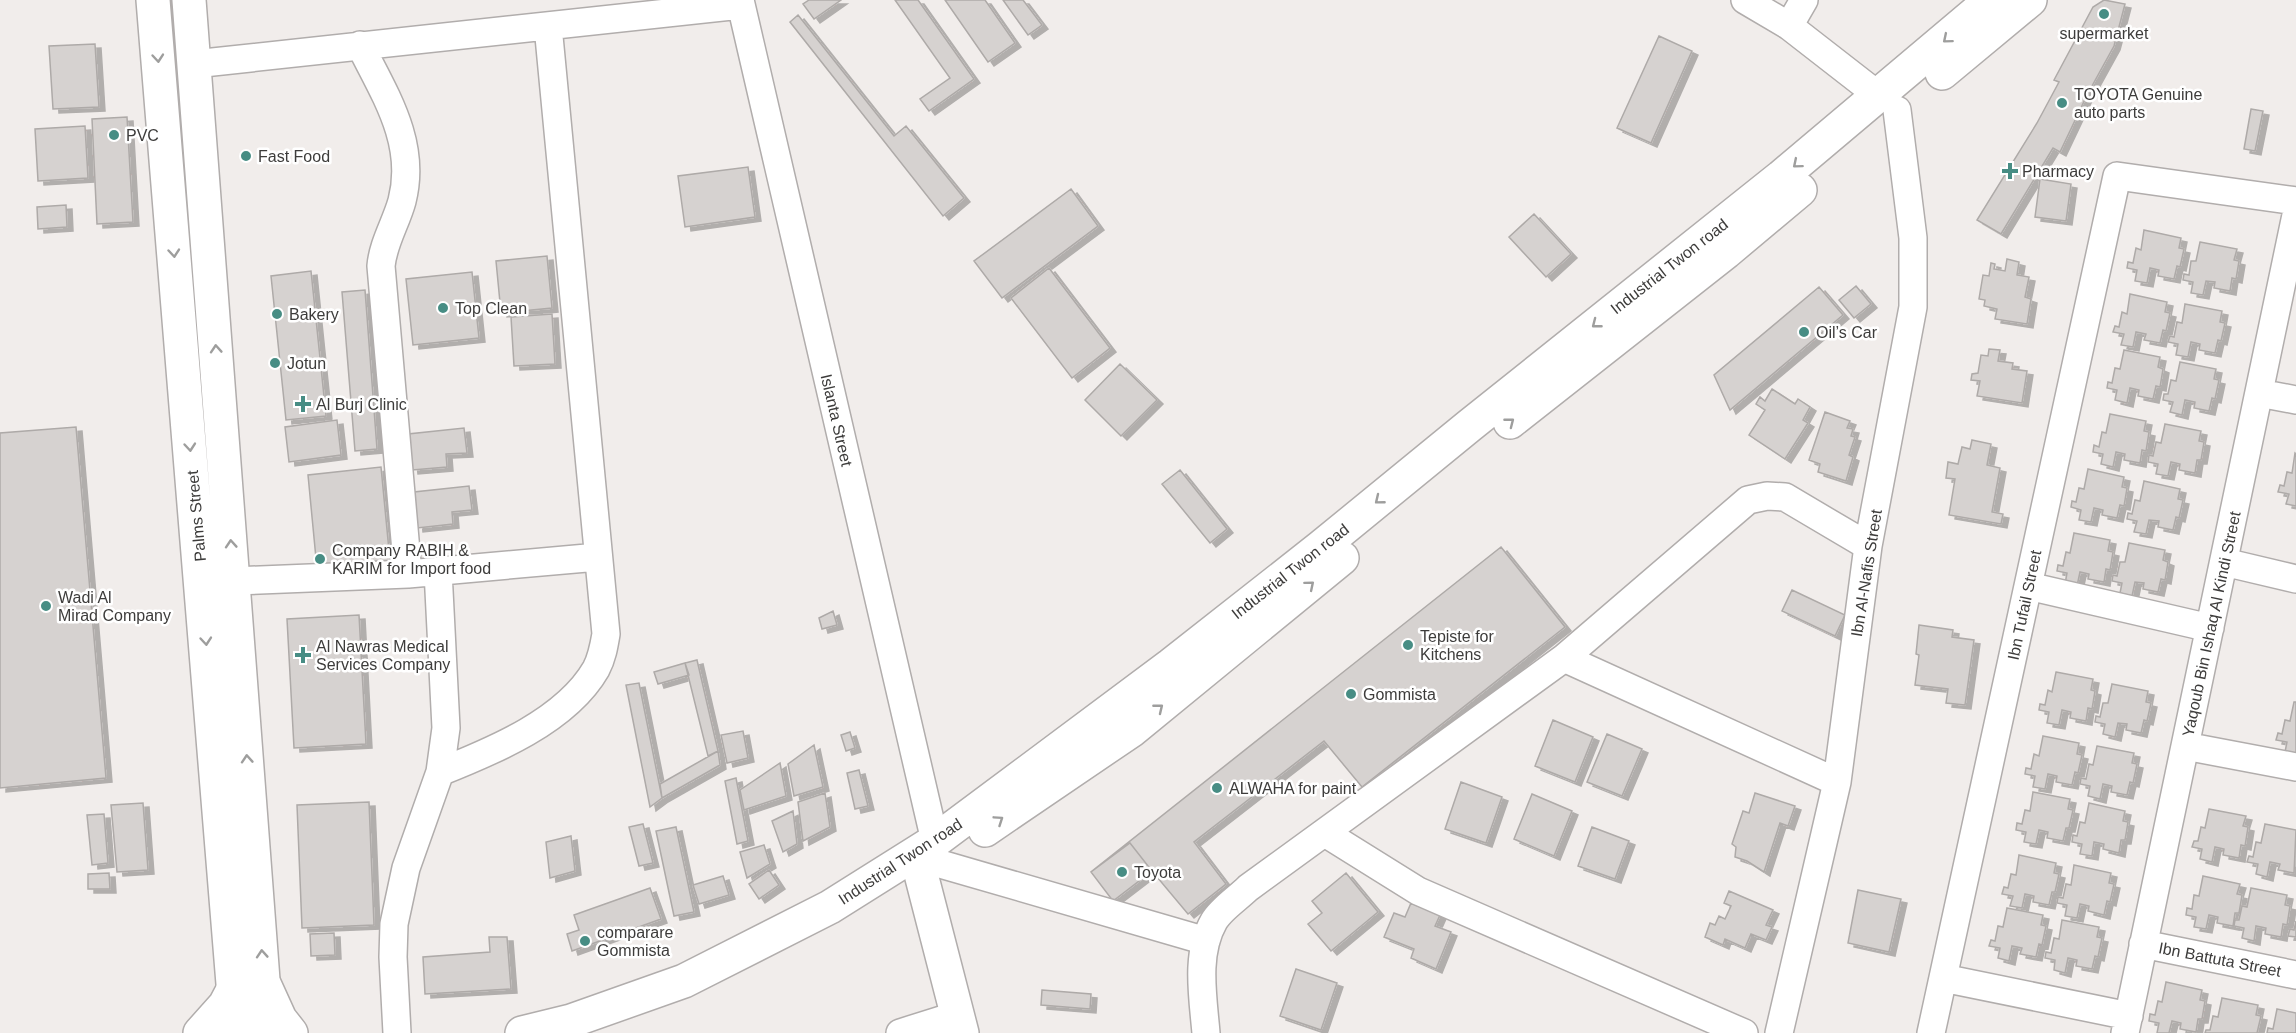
<svg xmlns="http://www.w3.org/2000/svg" width="2296" height="1033" font-family="Helvetica,sans-serif">
<style>
.building{fill:#d6d2d0;stroke:#aeaaa8;stroke-width:1.5;filter:url(#shadow)}
.lines{fill:none;stroke-linecap:round;stroke-linejoin:round}
.minor-casing{stroke:#b1adac;stroke-width:30}
.major-casing{stroke:#b1adac;stroke-width:36}
.highway-casing{stroke:#b1adac;stroke-width:36}
.minor{stroke:#fff;stroke-width:27}
.major{stroke:#fff;stroke-width:33}
.highway{stroke:#fff;stroke-width:33}
.oneway{stroke:#9e9e9d}
.poi-dot{fill:#478d84;stroke:#fff;stroke-width:2}
.labels{text-anchor:middle;stroke-width:5;stroke-linejoin:round;paint-order:stroke}
.poi-label{font-size:16px;fill:#3d3c3b;stroke:#fff;text-anchor:start}
.street-label{font-size:16px;fill:#3d3c3b;stroke:#fff}
</style>
<defs>
<filter id="shadow"><feDropShadow dx="6" dy="4" stdDeviation="0" flood-color="#0004"/></filter>
</defs>
<rect width="100%" height="100%" fill="#f1edeb"/>
<path class="building" d="M809,0H841L814,19L803,4Z
M895,0H918L974,79L929,111L920,99L950,78Z
M945,0H985L1015,43L988,62Z
M1003,0H1023L1042,25L1028,35Z
M2104,0L2125,4L2114,46L2087,95L2060,152L2053,148L2001,234L1977,220L2037,123L2059,82L2054,80L2093,7Z
M798,15L894,136L906,126L964,198L943,216L790,22Z
M1659,36L1692,51L1651,143L1617,128Z
M95,44L99,107L53,109L49,46Z
M2251,109L2263,111L2255,151L2244,149Z
M127,117L133,222L97,224L92,119Z
M85,126L88,178L38,181L35,129Z
M748,167L755,217L685,227L678,176Z
M2040,179L2071,184L2066,221L2035,217Z
M1071,189L1098,226L1002,298L974,261Z
M66,205L67,227L38,229L37,207Z
M1534,214L1571,254L1546,277L1509,237Z
M2144,230L2181,238L2179,248L2184,249L2180,267L2177,266L2174,279L2158,276L2159,270L2150,268L2147,283L2135,281L2137,270L2127,268L2128,262L2133,263L2136,248L2141,250Z
M2200,242L2237,249L2234,260L2239,261L2236,279L2232,278L2230,291L2214,288L2215,282L2206,281L2203,295L2191,293L2193,282L2183,280L2184,274L2189,275L2191,261H2196Z
M547,256L552,308L501,313L496,261Z
M2007,259L2019,262L2017,275L2029,277L2025,297L2031,299L2027,324L1995,319L1997,309L1984,306L1985,300L1979,299L1983,275L1989,276L1991,263L1995,264L1994,269L2005,271Z
M1049,268L1110,348L1072,378L1011,298Z
M311,271L326,416L286,420L271,276Z
M472,272L479,338L413,345L406,279Z
M1856,286L1871,304L1854,318L1839,300Z
M1819,287L1843,315L1730,410L1714,375Z
M365,290L377,449L355,451L342,292Z
M2130,294L2167,302L2165,312L2170,313L2166,331L2163,330L2160,343L2144,340L2146,334L2136,332L2133,347L2121,345L2124,334L2113,332L2115,326L2119,327L2122,312L2127,314Z
M2185,304L2222,311L2220,322L2225,323L2221,341L2218,340L2215,353L2199,350L2200,344L2191,342L2188,357L2176,355L2178,344L2168,342L2170,336L2174,337L2177,322L2182,323Z
M552,314L555,364L514,366L511,317Z
M1989,349L2000,350L1998,361L2013,363L2012,369L2027,371L2022,403L1977,396L1980,381L1971,380L1972,374L1978,373L1981,355L1988,356Z
M2124,350L2160,357L2158,367L2163,369L2160,387L2156,386L2153,399L2138,396L2139,390L2130,388L2127,403L2115,400L2117,390L2107,388L2108,382L2112,383L2115,368L2120,369Z
M2180,362L2216,369L2214,379L2219,380L2215,399L2212,398L2209,411L2194,408L2195,402L2185,400L2182,415L2170,412L2173,402L2163,400L2164,394H2168L2171,380L2176,381Z
M1120,364L1157,400L1121,436L1085,400Z
M1772,389L1795,404L1798,399L1810,407L1803,420L1808,423L1785,459L1749,435L1765,410L1756,404L1760,397L1765,401Z
M1825,412L1850,421L1847,428L1853,429L1851,436L1855,437L1849,455L1853,457L1846,481L1818,472L1820,464L1809,460Z
M2110,414L2146,421L2144,431L2149,432L2146,451L2142,450L2140,463L2124,460L2125,454L2116,452L2113,467L2101,464L2103,454L2093,452L2094,445L2099,447L2102,432L2106,433Z
M337,420L341,455L289,462L285,427Z
M2165,424L2201,431L2199,441L2204,442L2201,460H2197L2195,473L2179,470L2180,464L2171,462L2168,476L2156,474L2158,464L2148,462L2149,455L2153,456L2156,442L2161,443Z
M76,427L106,778L0,788V433Z
M464,428L467,453L446,454L447,467L412,470L408,434Z
M1972,440L1991,444L1987,465L2000,468L1992,512L2003,514L2001,524L1949,515L1955,479L1946,478L1948,462L1958,464L1962,447L1970,449Z
M2295,453L2296,454V506L2286,504L2289,494L2278,492L2280,485L2284,486L2287,472L2292,473Z
M381,467L390,561L317,569L308,475Z
M2088,469L2124,477L2122,487L2127,488L2124,506L2120,505L2117,518L2102,515L2103,510L2094,508L2091,522L2079,520L2081,510L2071,507L2072,501L2076,502L2079,488L2084,489Z
M1180,470L1227,529L1210,543L1162,484Z
M2144,481L2180,489L2178,499L2183,500L2179,518L2176,517L2173,530L2158,527L2159,521L2149,520L2146,534L2134,532L2137,521L2127,519L2128,513L2132,514L2135,500L2140,501Z
M469,486L472,510L452,512L453,524L417,528L414,492Z
M2074,533L2110,540L2108,551L2113,552L2110,570L2106,569L2104,582L2088,579L2089,574L2080,572L2077,586L2065,584L2067,573L2057,571L2058,565L2063,566L2066,552L2070,553Z
M2129,543L2165,550L2163,560L2168,562L2165,580L2161,579L2158,592L2143,589L2144,583L2135,582L2132,596L2120,593L2122,583L2112,581L2113,575L2117,576L2120,562H2125Z
M1501,547L1565,627L1362,787L1324,741L1194,842L1226,884L1188,914L1152,871L1113,901L1091,872Z
M1792,590L1845,615L1835,636L1782,611Z
M833,611L837,625L822,629L819,618Z
M359,615L366,744L294,748L287,619Z
M1919,625L1953,630L1952,637L1974,640L1965,705L1946,703L1948,689L1915,685L1919,655L1916,654Z
M697,660L718,751L708,756L685,663Z
M685,663L689,675L658,684L654,672Z
M2056,672L2093,679L2091,690L2095,691L2092,709L2088,708L2086,721L2070,718L2071,712L2062,710L2059,725L2047,723L2049,712L2039,710L2040,704L2045,705L2048,690L2052,692Z
M639,683L662,798L650,807L626,685Z
M2112,684L2148,691L2146,702L2151,703L2147,721L2144,720L2141,733L2126,730L2127,724L2118,723L2115,737L2103,734L2105,724L2095,722L2096,716L2100,717L2103,703H2108Z
M2294,702H2296V754L2285,752L2287,742L2276,740L2278,733L2282,734L2285,720L2290,721Z
M1553,720L1593,737L1575,782L1535,766Z
M743,731L748,758L727,763L721,735Z
M850,732L855,748L846,751L841,735Z
M1607,734L1642,749L1622,796L1587,782Z
M2043,736L2079,743L2077,754L2082,755L2078,773L2075,772L2072,785L2056,782L2057,776L2048,774L2045,789L2033,787L2035,776L2025,774L2026,768L2031,769L2034,754L2039,756Z
M814,745L823,787L794,796L788,764Z
M2097,746L2134,753L2132,763L2137,764L2133,783L2130,782L2127,795L2111,792L2112,786L2103,784L2100,799L2088,796L2090,786L2080,784L2081,778L2086,779L2089,764L2093,765Z
M718,751L720,765L662,798L660,784Z
M780,763L786,796L744,810L740,790Z
M859,770L868,806L855,809L847,773Z
M736,778L748,841L737,844L725,781Z
M1461,782L1502,797L1486,843L1445,829Z
M2033,792L2070,799L2068,809L2073,810L2069,828H2066L2063,841L2047,838L2048,832L2039,830L2036,844L2024,842L2026,832L2016,830L2017,823L2022,824L2025,810L2030,811Z
M825,793L830,827L803,841L798,802Z
M1755,793L1795,806L1788,826L1780,823L1764,872L1747,861L1735,857L1736,847L1732,844L1743,811L1749,813Z
M1532,794L1572,811L1554,856L1514,839Z
M369,802L374,925L302,928L297,805Z
M143,803L148,870L117,872L111,805Z
M2089,803L2125,811L2123,821L2128,822L2125,840H2121L2119,853L2103,849L2104,844L2094,842L2092,856L2080,854L2082,844L2072,842L2073,835L2077,836L2080,822L2085,823Z
M2209,809L2246,816L2243,826L2248,827L2245,846L2241,845L2239,858L2223,855L2224,849L2215,847L2212,862L2200,859L2202,849L2192,847L2194,841H2198L2201,827L2205,828Z
M793,811L797,844L783,852L772,821Z
M104,814L108,863L92,865L87,815Z
M643,824L653,863L639,866L629,827Z
M2265,824L2296,830L2294,873L2278,870L2280,864L2270,862L2267,877L2256,874L2258,864L2247,862L2249,856L2253,857L2256,842L2261,843Z
M676,827L694,912L674,916L656,831Z
M1592,827L1629,841L1615,879L1578,866Z
M571,836L575,871L550,878L546,842Z
M1130,843L1152,871L1113,901L1091,872Z
M764,845L770,864L747,878L740,852Z
M2019,855L2056,863L2054,873L2059,874L2055,892H2052L2049,905L2033,902L2034,896L2025,894L2022,908L2010,906L2013,896L2002,894L2004,887L2008,888L2011,874L2016,875Z
M2074,865L2111,873L2109,883L2114,884L2110,902L2107,901L2104,915L2088,911L2089,906L2080,904L2077,918L2065,916L2067,905L2057,903L2058,897L2063,898L2066,884L2071,885Z
M769,870L779,885L759,899L749,884Z
M109,873L110,889H88V874Z
M1346,873L1378,912L1331,951L1308,924L1322,913L1312,901Z
M723,876L729,895L699,904L693,885Z
M2203,876L2240,884L2237,894L2242,895L2239,913H2235L2233,926L2217,923L2218,917L2209,915L2206,929L2194,927L2196,917L2186,915L2187,908L2192,909L2194,895L2199,896Z
M650,888L661,919L572,951L567,934L579,930L574,915Z
M2251,888L2287,895L2285,905L2290,906L2287,925L2283,924L2281,937L2265,934L2266,928L2256,926L2254,941L2242,938L2244,928L2234,926L2235,920H2239L2242,906L2247,907Z
M1858,890L1901,899L1889,952L1848,943Z
M1729,891L1773,910L1766,925L1772,927L1766,940L1751,934L1745,948L1725,939L1723,945L1705,937L1710,923L1715,925L1719,916L1725,919L1731,906L1724,903Z
M1411,903L1440,915L1435,926L1451,932L1436,969L1411,958L1414,949L1384,937L1394,913L1405,917Z
M2007,908L2043,915L2041,925L2046,926L2042,945L2039,944L2036,957L2020,954L2022,948L2012,946L2009,961L1998,958L2000,948L1989,946L1991,940L1995,941L1998,926L2003,927Z
M2062,920L2099,927L2097,937L2102,938L2098,957L2095,956L2092,969L2076,966L2077,960L2068,958L2065,973L2054,970L2055,960L2045,958L2046,952L2051,953L2054,938L2059,939Z
M2296,921V937L2288,936L2290,929L2294,930Z
M334,933L335,955L311,956L310,934Z
M489,937H507L511,989L425,994L423,957L490,952Z
M1296,969L1337,983L1321,1030L1280,1016Z
M2166,982L2202,990L2200,1000L2205,1001L2202,1019H2198L2196,1032L2180,1029L2181,1023L2172,1021L2169,1033H2157L2159,1023L2149,1021L2150,1014L2155,1015L2158,1001L2162,1002Z
M1042,990L1091,994L1090,1009L1041,1005Z
M2222,998L2258,1005L2256,1015L2261,1016L2257,1033H2205L2206,1030H2210L2213,1016L2218,1017Z
M2277,1009L2296,1013V1033H2267L2268,1028L2273,1029Z"/>
<g class="lines">
<defs>
<path id="minor" d="M740,0L935,841
M1745,0L1789,26L1879,96
M1789,26L1804,0
M360,45C385,95 417,143 402,201C396,223 383,243 381,266L408,574
M194,64L741,5
M2259,393L2296,400
M2224,562L2296,579
M234,581L408,574L598,557
M2028,586L2210,628
M1564,658L1837,782
M2185,746L2296,767
M440,772C493,751 566,721 596,669C602,658 604,646 606,634L548,26
M1325,833L1418,891L1744,1033
M937,863L1206,941
M2143,944L2296,975
M1943,978L2129,1016
M397,1033L393,957L394,924L406,868L440,772L446,728L438,571
M900,1033L957,1015
M1206,1033C1203,997 1195,954 1214,921C1221,909 1238,898 1248,888L1564,658L1748,500L1767,496L1785,497L1868,546
M1779,1033L1837,782L1868,546L1913,307V238L1897,110
M1931,1033L2117,176L2296,201
M2125,1033L2296,215"/>
<path id="major" d="M153,0L237,1033
M189,0L267,1033
M921,874L962,1033"/>
<path id="highway" d="M1942,73L2030,0
M1510,422L1726,252L1800,190
M985,830L1132,730L1342,558
M265,986L280,1019L291,1033
M200,1033L225,1005L234,988
M522,1033L571,1021L684,981L830,907L935,841L1171,665L1321,547L1469,426L1781,177L1991,0"/>
</defs>
<use href="#minor" class="minor-casing"/>
<use href="#major" class="major-casing"/>
<use href="#highway" class="highway-casing"/>
<use href="#minor" class="minor"/>
<use href="#major" class="major"/>
<use href="#highway" class="highway"/>
</g>
<defs><path id="oneway-chevron" d="M-2-3.5L2.5 0L-2 3.5" fill="none" stroke-width="1.6" stroke-linecap="round" stroke-linejoin="round" transform="scale(1.5)"/></defs>
<g class="oneway">
<use href="#oneway-chevron" transform="translate(1947 39) rotate(140)"/>
<use href="#oneway-chevron" transform="translate(158 58) rotate(85)"/>
<use href="#oneway-chevron" transform="translate(1797 164) rotate(140)"/>
<use href="#oneway-chevron" transform="translate(174 253) rotate(85)"/>
<use href="#oneway-chevron" transform="translate(1596 324) rotate(142)"/>
<use href="#oneway-chevron" transform="translate(216 349) rotate(-94)"/>
<use href="#oneway-chevron" transform="translate(1510 422) rotate(-38)"/>
<use href="#oneway-chevron" transform="translate(190 447) rotate(85)"/>
<use href="#oneway-chevron" transform="translate(1379 500) rotate(141)"/>
<use href="#oneway-chevron" transform="translate(231 544) rotate(-94)"/>
<use href="#oneway-chevron" transform="translate(1310 585) rotate(-40)"/>
<use href="#oneway-chevron" transform="translate(206 641) rotate(85)"/>
<use href="#oneway-chevron" transform="translate(1159 708) rotate(-39)"/>
<use href="#oneway-chevron" transform="translate(247 759) rotate(-94)"/>
<use href="#oneway-chevron" transform="translate(999 820) rotate(-34)"/>
<use href="#oneway-chevron" transform="translate(262 954) rotate(-94)"/>
</g>
<g class="poi-dot">
<circle cx="2104" cy="14" r="6"/>
<circle cx="2062" cy="103" r="6"/>
<circle cx="114" cy="135" r="6"/>
<circle cx="246" cy="156" r="6"/>
<path d="M2007 162h6v6h6v6h-6v6h-6v-6h-6v-6h6z"/>
<circle cx="443" cy="308" r="6"/>
<circle cx="277" cy="314" r="6"/>
<circle cx="1804" cy="332" r="6"/>
<circle cx="275" cy="363" r="6"/>
<path d="M300 395h6v6h6v6h-6v6h-6v-6h-6v-6h6z"/>
<circle cx="320" cy="559" r="6"/>
<circle cx="46" cy="606" r="6"/>
<circle cx="1408" cy="645" r="6"/>
<path d="M300 646h6v6h6v6h-6v6h-6v-6h-6v-6h6z"/>
<circle cx="1351" cy="694" r="6"/>
<circle cx="1217" cy="788" r="6"/>
<circle cx="1122" cy="872" r="6"/>
<circle cx="585" cy="941" r="6"/>
</g>
<g class="labels">
<g class="poi-label">
<text x="2104" y="39" text-anchor="middle">supermarket</text>
<text x="2074" y="100">TOYOTA Genuine<tspan x="2074" dy="18">auto parts</tspan></text>
<text x="126" y="141">PVC</text>
<text x="258" y="162">Fast Food</text>
<text x="2022" y="177">Pharmacy</text>
<text x="455" y="314">Top Clean</text>
<text x="289" y="320">Bakery</text>
<text x="1816" y="338">Oil’s Car</text>
<text x="287" y="369">Jotun</text>
<text x="316" y="410">Al Burj Clinic</text>
<text x="332" y="556">Company RABIH &amp;<tspan x="332" dy="18">KARIM for Import food</tspan></text>
<text x="58" y="603">Wadi Al<tspan x="58" dy="18">Mirad Company</tspan></text>
<text x="1420" y="642">Tepiste for<tspan x="1420" dy="18">Kitchens</tspan></text>
<text x="316" y="652">Al Nawras Medical<tspan x="316" dy="18">Services Company</tspan></text>
<text x="1363" y="700">Gommista</text>
<text x="1229" y="794">ALWAHA for paint</text>
<text x="1134" y="878">Toyota</text>
<text x="597" y="938">comparare<tspan x="597" dy="18">Gommista</tspan></text>
</g>
<g class="street-label">
<text transform="translate(1669 266) rotate(-38)" y="6">Industrial Twon road</text>
<text transform="translate(837 420) rotate(77)" y="6">Islanta Street</text>
<text transform="translate(196 516) rotate(-95)" y="6">Palms Street</text>
<text transform="translate(1290 571) rotate(-38)" y="6">Industrial Twon road</text>
<text transform="translate(1866 573) rotate(-81)" y="6">Ibn Al-Nafis Street</text>
<text transform="translate(2024 605) rotate(-78)" y="6">Ibn Tufail Street</text>
<text transform="translate(2211 624) rotate(-78)" y="6">Yaqoub Bin Ishaq Al Kindi Street</text>
<text transform="translate(900 861) rotate(-33)" y="6">Industrial Twon road</text>
<text transform="translate(2220 959) rotate(11)" y="6">Ibn Battuta Street</text>
</g>
</g>
</svg>
